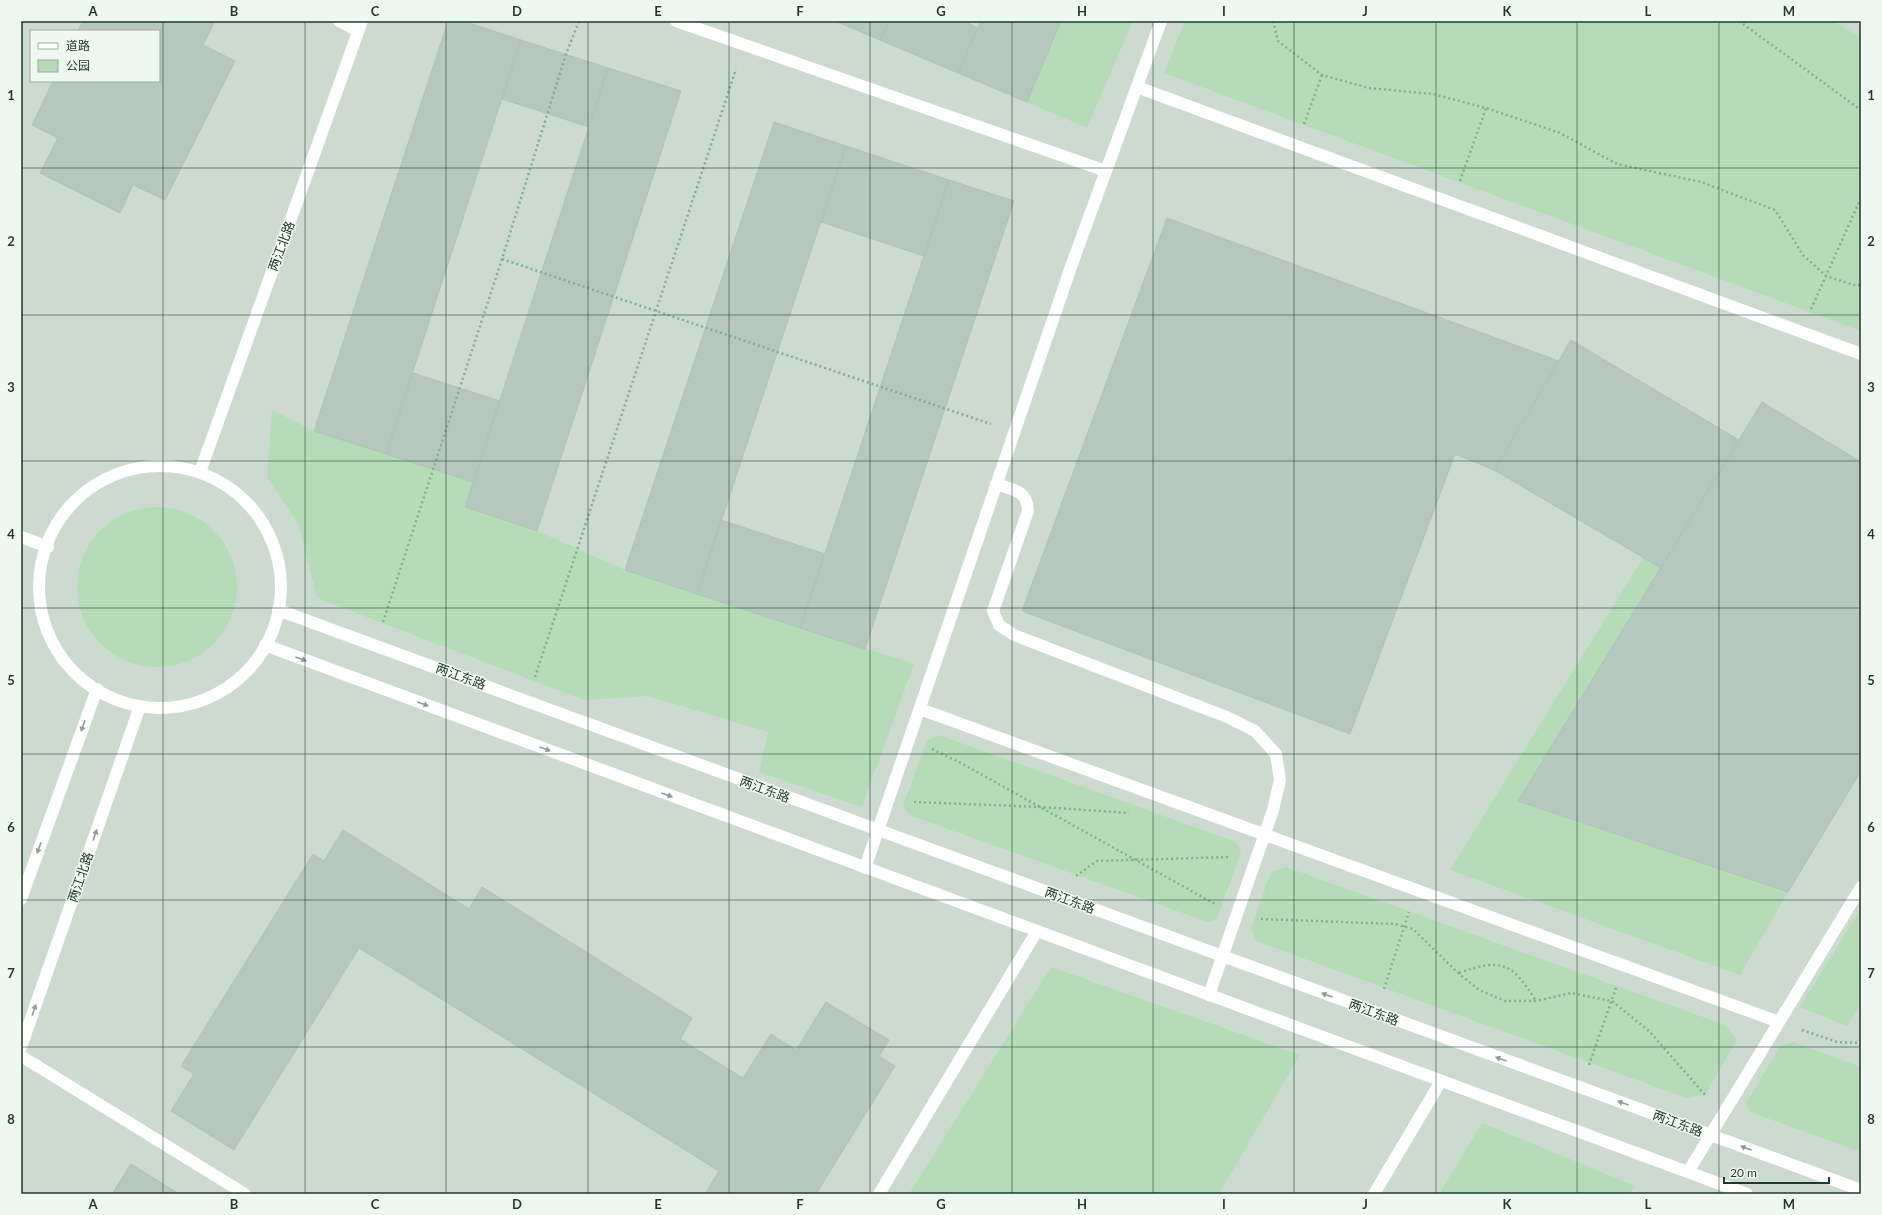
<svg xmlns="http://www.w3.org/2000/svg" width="1882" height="1215" font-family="Lato,'Noto Sans SC',sans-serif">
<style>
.built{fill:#ccdad0;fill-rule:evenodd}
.green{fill:#b5dcb7}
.building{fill:#b6c7bd;stroke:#b0c3b7}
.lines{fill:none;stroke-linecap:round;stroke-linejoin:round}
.path{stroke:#7daf94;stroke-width:2.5;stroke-dasharray:2 3;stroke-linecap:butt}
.service{stroke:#fff;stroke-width:12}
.minor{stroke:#fff;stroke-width:12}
.oneway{fill:#8f9c96}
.grid{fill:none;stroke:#1f3a2d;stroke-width:1;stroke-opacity:0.55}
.labels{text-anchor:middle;stroke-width:3;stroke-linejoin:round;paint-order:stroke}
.street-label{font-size:13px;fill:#1f3a2d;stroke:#eef7f0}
.neatline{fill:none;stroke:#1f3a2d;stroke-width:1.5}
.grid-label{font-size:13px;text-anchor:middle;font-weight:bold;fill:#1f3a2d}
</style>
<rect width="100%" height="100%" fill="#ddeae2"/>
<path class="built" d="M21,21H1861V1194H21ZM31,31H159V81H31Z"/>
<path class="green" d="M1061,21H1133L1087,128L1027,102Z
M1185,21H1833L1861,38V331L1164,73Z
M272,410L314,431L473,482L465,507L537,531L625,570L914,664L862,807L759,772L768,732L648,696L584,700L317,598L299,525L267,477Z
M77 587a80 80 0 1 1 160 0a80 80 0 1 1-160 0Z
M1643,558L1661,568L1518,801L1788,892L1740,975L1450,870Z
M939,735L1236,842L1241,852L1217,919L1208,922L909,815L903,805L927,741Z
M1286,867L1725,1025L1737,1040L1705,1094L1686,1098L1256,941L1251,928L1271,872Z
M1861,909V1004L1847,1026L1800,1007Z
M1051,967L1300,1055L1219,1194H909Z
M1793,1042L1861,1067V1152L1750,1112L1746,1103L1781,1045Z
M1482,1123L1635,1186L1629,1194H1439Z"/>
<path class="building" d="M83,21H215L203,45L235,61L165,200L133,185L120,213L40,173L58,138L32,125L53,81H159V31H78Z
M448,21H463L521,40L386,454L314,431Z
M835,21H889L880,40Z
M889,21H963L978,28L958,73L880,40Z
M981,21H1061L1027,102L958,73Z
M521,40L608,68L589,127L502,99Z
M608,68L681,91L537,531L465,507Z
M774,122L846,146L697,594L625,570Z
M846,146L949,180L924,256L821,222Z
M949,180L1014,201L865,649L800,628Z
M1167,218L1559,361L1494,470L1455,454L1350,734L1022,611Z
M1571,340L1739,440L1661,568L1494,470Z
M413,373L500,401L473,482L386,454Z
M1762,402L1861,462V771L1788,892L1518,801Z
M721,520L825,554L800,628L697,594Z
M343,830L469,909L482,887L692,1018L680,1039L743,1078L771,1034L796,1050L826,1002L889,1040L879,1056L895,1066L816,1194H705L719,1171L359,948L234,1150L171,1111L194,1074L181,1066L313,854L324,861Z
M131,1164L179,1194H112Z"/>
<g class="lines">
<path class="path" d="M1273,21L1278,41L1322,75L1369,88L1433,94L1486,108L1560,133L1617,164L1701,182L1775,210L1803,255L1826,276L1857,286L1861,284
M1739,21L1861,110
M1304,124L1322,75
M1460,181L1486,108
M502,259L991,424
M1811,309L1861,198
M383,622L502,259L566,54L579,21
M535,677L736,69
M932,749L959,762L1215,904
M914,802L1041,807L1129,813
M1076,876L1097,861L1230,857
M1261,919L1395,924L1413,929L1458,973L1479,990L1505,1001H1536L1571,993L1612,1001L1650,1032L1706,1096
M1459,973C1502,957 1513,964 1536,1001
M1384,989L1409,912
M1802,1030L1837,1042L1861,1043
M1589,1065L1616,988"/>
<path class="service" d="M339,21L358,31
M676,21L1106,171
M1137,87L1861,354
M996,484C1014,490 1027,490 1028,511L993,611L999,625L1014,635L1227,717L1255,731L1276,754L1280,780L1273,810L1209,995
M920,709L1779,1022
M21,1056L245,1194
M1688,1172L1861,887
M879,1194L1037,931
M1374,1194L1441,1081"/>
<path class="minor" d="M39 587a121 121 0 1 1 242 0a121 121 0 1 1-242 0Z
M200,472L362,21
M21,537L48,547
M278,610L1861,1190
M265,645L1747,1194
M865,868L1073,261L1161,21
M21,899L97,689
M21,1047L140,706"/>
</g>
<defs><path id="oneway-solid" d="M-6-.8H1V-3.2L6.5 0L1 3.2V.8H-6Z"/></defs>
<g class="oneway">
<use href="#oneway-solid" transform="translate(301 659) rotate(20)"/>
<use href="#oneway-solid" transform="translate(423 704) rotate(20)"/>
<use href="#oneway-solid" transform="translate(83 726) rotate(110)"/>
<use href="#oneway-solid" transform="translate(545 749) rotate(20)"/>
<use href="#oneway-solid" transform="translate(667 795) rotate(20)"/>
<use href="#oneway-solid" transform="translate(95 835) rotate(-71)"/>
<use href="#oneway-solid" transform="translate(39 848) rotate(110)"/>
<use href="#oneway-solid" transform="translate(1327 995) rotate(-160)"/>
<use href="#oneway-solid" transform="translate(34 1010) rotate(-71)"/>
<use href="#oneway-solid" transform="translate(1501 1059) rotate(-160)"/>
<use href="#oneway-solid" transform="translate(1623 1103) rotate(-160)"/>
<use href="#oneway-solid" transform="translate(1746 1148) rotate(-160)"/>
</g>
<path class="grid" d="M163,21V1194M305,21V1194M446,21V1194M588,21V1194M729,21V1194M870,21V1194M1012,21V1194M1153,21V1194M1294,21V1194M1436,21V1194M1577,21V1194M1719,21V1194M21,168H1861M21,315H1861M21,461H1861M21,608H1861M21,754H1861M21,900H1861M21,1047H1861"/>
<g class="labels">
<g class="street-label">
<text transform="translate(281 246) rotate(-70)" y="5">两江北路</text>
<text transform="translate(461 676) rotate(20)" y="5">两江东路</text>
<text transform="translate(765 789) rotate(20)" y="5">两江东路</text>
<text transform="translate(80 877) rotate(-71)" y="5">两江北路</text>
<text transform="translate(1070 900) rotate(20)" y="5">两江东路</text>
<text transform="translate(1374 1012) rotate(20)" y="5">两江东路</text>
<text transform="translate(1678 1123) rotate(20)" y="5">两江东路</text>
</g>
</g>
<rect width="1882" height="1215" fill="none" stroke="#eef7f0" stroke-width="44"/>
<rect x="30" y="30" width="130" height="52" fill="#eef7f0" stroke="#9baba2"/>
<rect x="38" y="43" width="20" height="6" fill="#ffffff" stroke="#9baba2"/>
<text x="66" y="50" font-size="12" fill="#1f3a2d">道路</text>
<rect x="38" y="60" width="20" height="12" fill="#b5dcb7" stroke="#9baba2"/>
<text x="66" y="70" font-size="12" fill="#1f3a2d">公园</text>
<path d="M1724 1177v6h105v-6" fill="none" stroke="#1f3a2d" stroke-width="2"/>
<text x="1730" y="1177" font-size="12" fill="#1f3a2d" stroke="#eef7f0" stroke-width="3" paint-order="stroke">20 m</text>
<rect x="22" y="22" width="1838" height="1171" class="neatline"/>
<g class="grid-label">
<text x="93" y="16">A</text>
<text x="234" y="16">B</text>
<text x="375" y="16">C</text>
<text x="517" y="16">D</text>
<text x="658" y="16">E</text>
<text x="800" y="16">F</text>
<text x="941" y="16">G</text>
<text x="1082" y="16">H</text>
<text x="1224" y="16">I</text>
<text x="1365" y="16">J</text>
<text x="1507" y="16">K</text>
<text x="1648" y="16">L</text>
<text x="1789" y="16">M</text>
<text x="11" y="100">1</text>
<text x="1871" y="100">1</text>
<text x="11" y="246">2</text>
<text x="1871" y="246">2</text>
<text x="11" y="392">3</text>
<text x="1871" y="392">3</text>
<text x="11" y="539">4</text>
<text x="1871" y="539">4</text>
<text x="11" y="685">5</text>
<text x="1871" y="685">5</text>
<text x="11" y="832">6</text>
<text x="1871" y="832">6</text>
<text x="11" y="978">7</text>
<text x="1871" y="978">7</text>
<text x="11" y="1124">8</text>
<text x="1871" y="1124">8</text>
<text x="93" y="1209">A</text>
<text x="234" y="1209">B</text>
<text x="375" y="1209">C</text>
<text x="517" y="1209">D</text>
<text x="658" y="1209">E</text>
<text x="800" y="1209">F</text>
<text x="941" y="1209">G</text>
<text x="1082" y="1209">H</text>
<text x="1224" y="1209">I</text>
<text x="1365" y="1209">J</text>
<text x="1507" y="1209">K</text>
<text x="1648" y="1209">L</text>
<text x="1789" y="1209">M</text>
</g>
</svg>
